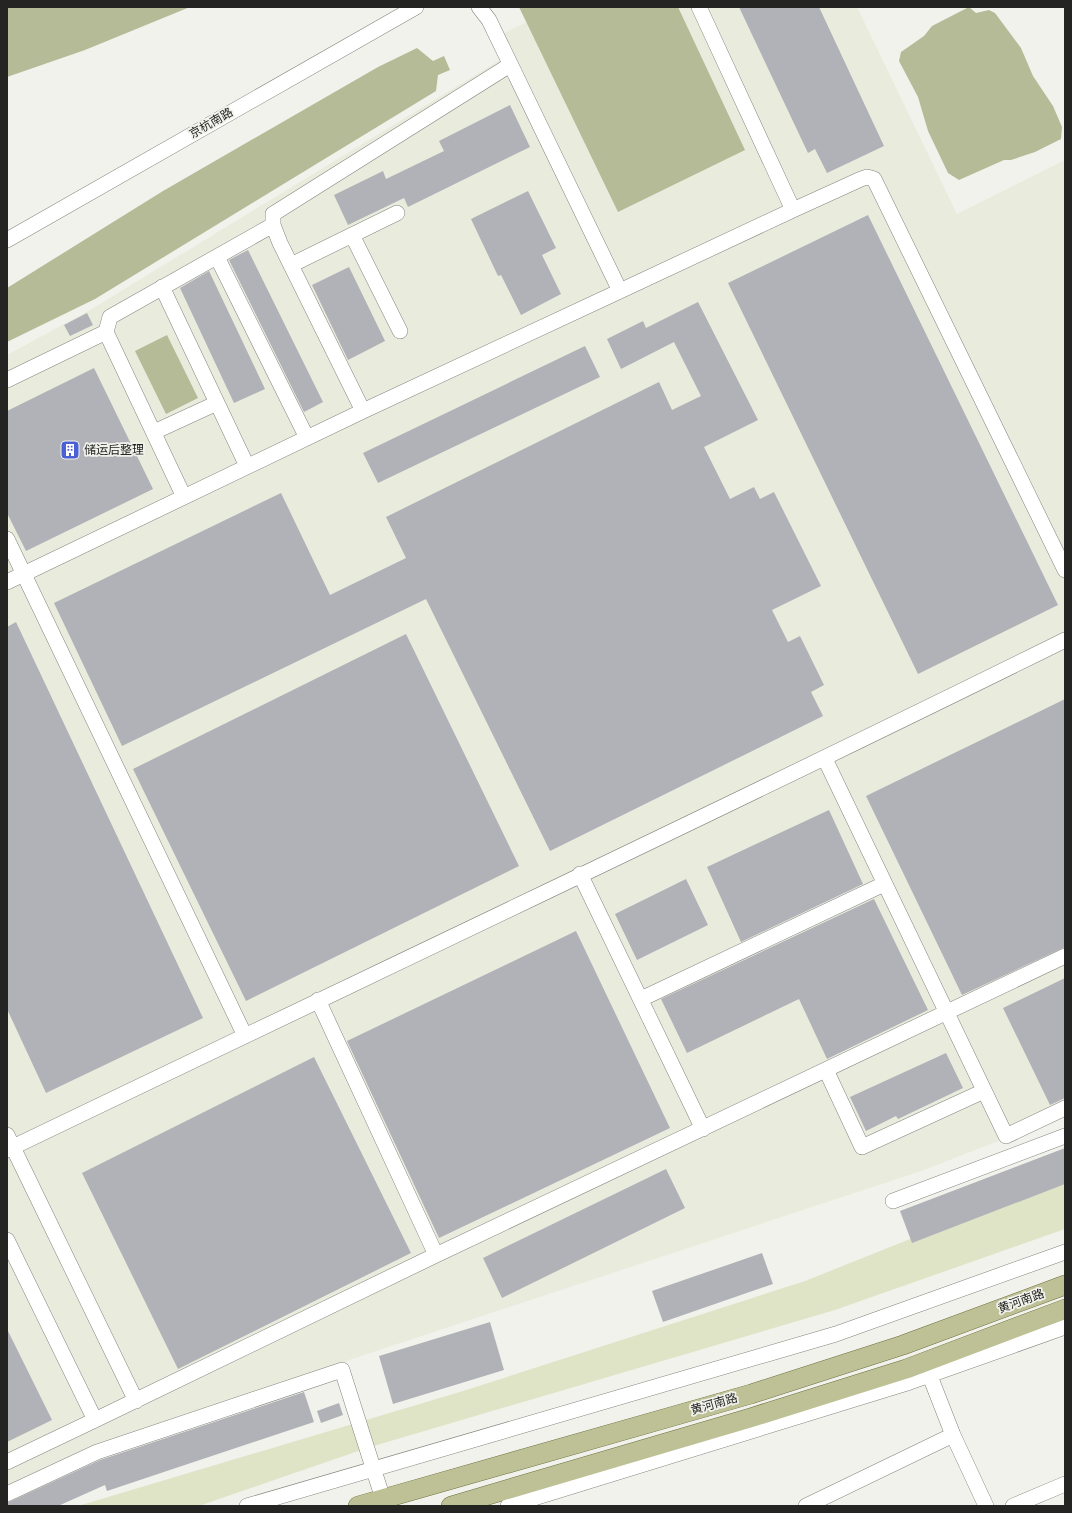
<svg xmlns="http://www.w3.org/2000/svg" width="1072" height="1513" font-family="'DejaVu Sans','Noto Sans SC',sans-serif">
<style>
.built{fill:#e9ebdd}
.green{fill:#e0e4c7}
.water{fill:#b6bb97}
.building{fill:#b0b2b8}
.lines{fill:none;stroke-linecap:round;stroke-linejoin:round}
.minor-casing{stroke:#84857f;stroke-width:16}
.major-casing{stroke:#6c6f3f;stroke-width:20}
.minor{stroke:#fff;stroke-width:15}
.major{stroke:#bec195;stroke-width:19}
.labels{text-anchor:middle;stroke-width:3.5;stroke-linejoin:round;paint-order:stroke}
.street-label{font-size:12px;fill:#242422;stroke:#f2f2ec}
.poi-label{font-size:12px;fill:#242422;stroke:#f2f2ec;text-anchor:start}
</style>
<rect width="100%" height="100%" fill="#f2f2ec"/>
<path class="built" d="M557,7H857L957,214L1065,160V1115L924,1170L98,1443L7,1486V355L90,310L500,60L490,40Z"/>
<path class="green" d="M1065,1177V1229L835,1310L367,1448L199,1506H78L463,1391L805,1281Z"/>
<path class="water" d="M7,7H190L85,50L7,77Z
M519,7H678L745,150L618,212Z
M969,7L976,13L989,10L995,13L1021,48L1033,76L1053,106L1062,127L1061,139L1035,152L1011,160H1004L959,180L948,173L928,131L918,97L899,61L901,52L924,36L932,26Z
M417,48L433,61L444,56L450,70L438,75L436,91L95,299L7,342V288L163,191L378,67Z
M167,335L198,398L166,414L135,351Z"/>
<path class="building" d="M739,7H819L884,146L827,173L815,149L808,153Z
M510,105L530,147L408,207L404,198L348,225L334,195L383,171L386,179L444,151L439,141Z
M528,191L556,248L542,255L561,294L521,315L501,275L498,276L471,219Z
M868,215L1058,605L918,674L728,283Z
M248,250L323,402L304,412L229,260Z
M349,267L385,341L348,360L312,285Z
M209,271L265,389L234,403L180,288Z
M698,302L758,420L704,447L730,499L754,487L760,499L774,492L821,586L772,610L788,642L800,636L824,685L811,692L823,716L550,851L426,599L122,746L54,603L281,493L330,595L406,558L386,517L659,382L672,410L701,396L674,342L621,369L607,339L643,321L646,328Z
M87,313L93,325L70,336L64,325Z
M585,346L600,377L378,483L363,453Z
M94,368L153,489L26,551L7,513V411Z
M16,622L203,1018L46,1093L7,1009V627Z
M406,634L519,866L246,1001L133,769Z
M1065,699V947L962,995L866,796Z
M829,810L863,884L741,942L707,867Z
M686,879L708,925L637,960L615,914Z
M874,899L928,1010L827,1059L799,999L687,1053L661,999Z
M576,931L670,1128L439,1238L347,1041Z
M1065,978V1098L1050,1105L1003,1008Z
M946,1053L963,1088L898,1119L896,1116L866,1131L850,1097Z
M314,1057L411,1253L178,1369L82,1173Z
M1065,1148V1184L912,1243L900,1211Z
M666,1169L685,1208L502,1298L483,1258Z
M762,1253L773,1284L663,1322L652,1291Z
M490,1322L504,1370L393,1404L379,1356Z
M7,1329L52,1420L7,1442Z
M304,1392L314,1422L107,1491L105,1485L58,1506H7V1503L100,1460Z
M339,1403L343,1415L321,1423L317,1411Z"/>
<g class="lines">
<defs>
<path id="minor" d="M479,7L489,20L620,291L793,210L699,7
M793,210L861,179L867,177L874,179L1065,570
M352,235L400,331
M7,240L416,7
M217,257L307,438
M291,265L397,213
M162,287L247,466
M106,332L110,317L273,225
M7,380L106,332L184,497
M363,411L280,243L273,225V214L510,65
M154,432L217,403
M7,539L245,1036
M7,582L363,411L620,291
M825,759L1006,1136L1065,1108
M580,874L703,1129
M641,999L884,884
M318,1000L436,1255
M826,1070L862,1147L984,1091
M7,1135L136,1401
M7,1150C360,980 714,814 1065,640
M893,1201L1065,1136
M7,1240L95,1420L7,1462
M926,1366L953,1435L986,1506
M95,1420L436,1255L1065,956
M7,1494L97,1452L342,1370L383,1499
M247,1506L836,1334L1065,1252
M508,1506L910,1382L1065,1327
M806,1506L953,1435
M1013,1506L1065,1484"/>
<path id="major" d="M358,1506L751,1394L903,1345L1065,1285
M451,1506L750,1418L906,1369L1065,1309"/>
</defs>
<use href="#minor" class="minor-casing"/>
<use href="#major" class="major-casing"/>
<use href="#minor" class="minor"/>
<use href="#major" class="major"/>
</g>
<defs>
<symbol id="building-square" viewBox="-11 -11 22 22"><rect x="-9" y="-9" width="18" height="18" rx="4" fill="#4961d5" stroke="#f2f2ec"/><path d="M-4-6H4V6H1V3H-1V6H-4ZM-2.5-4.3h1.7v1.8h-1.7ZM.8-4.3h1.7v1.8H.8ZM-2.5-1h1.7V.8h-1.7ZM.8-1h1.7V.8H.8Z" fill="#fff"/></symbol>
</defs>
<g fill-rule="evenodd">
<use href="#building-square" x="59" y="439" width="22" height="22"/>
</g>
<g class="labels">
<g class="street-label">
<text transform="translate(211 123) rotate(-30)" y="4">京杭南路</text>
<text transform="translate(1021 1301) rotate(-20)" y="4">黄河南路</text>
<text transform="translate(714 1404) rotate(-16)" y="4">黄河南路</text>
</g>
<g class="poi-label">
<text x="84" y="454">储运后整理</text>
</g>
</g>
<rect width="1072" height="1513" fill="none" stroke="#242422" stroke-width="16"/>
</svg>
